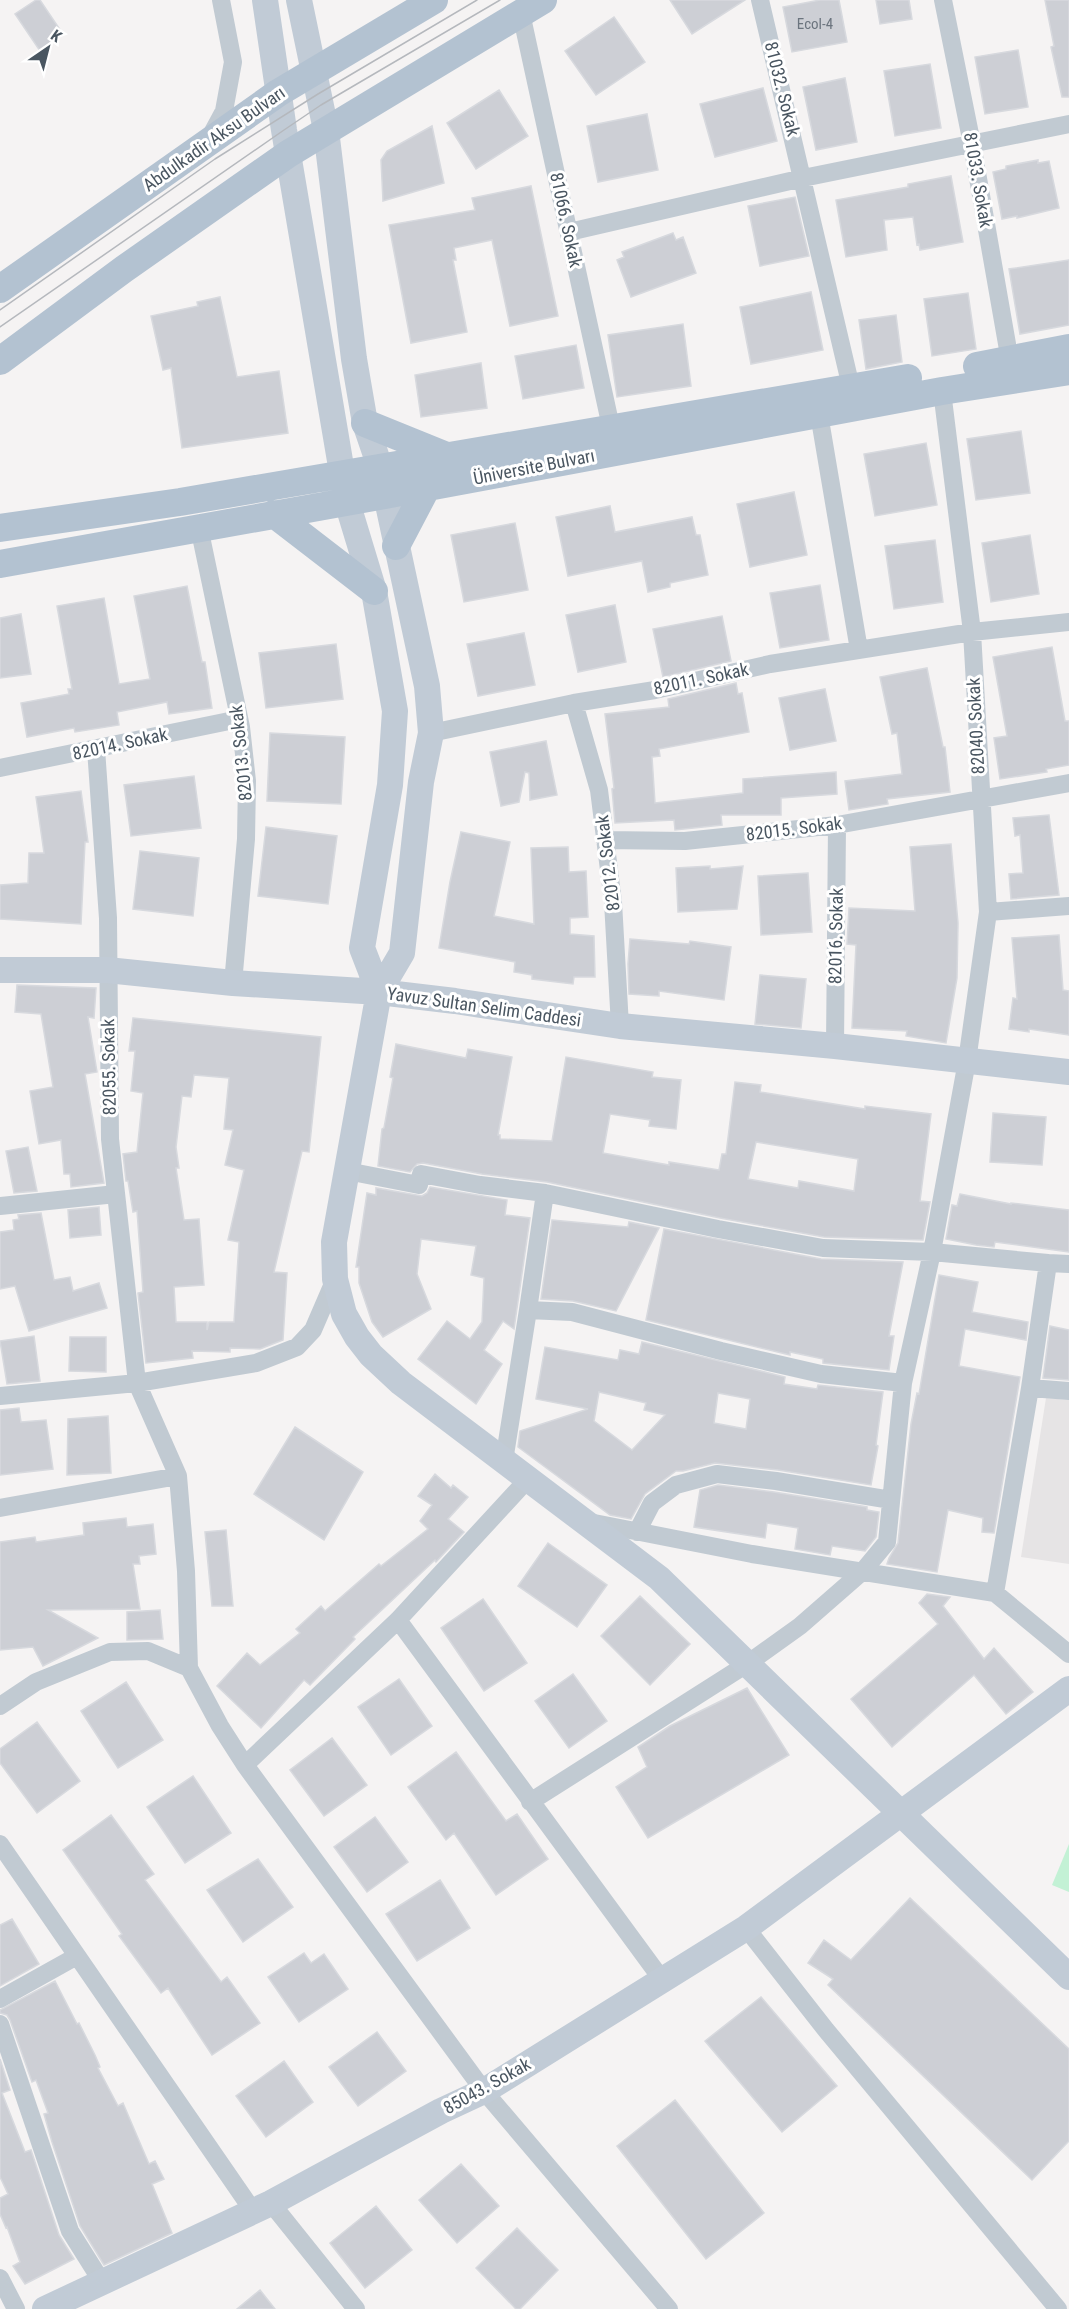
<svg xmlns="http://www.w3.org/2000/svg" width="1069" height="2309" font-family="'Roboto Condensed',sans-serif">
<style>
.education{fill:#e6e4e5}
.green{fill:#c3f1d5}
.building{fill:#cdcfd5;stroke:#d7d9de;stroke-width:1.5;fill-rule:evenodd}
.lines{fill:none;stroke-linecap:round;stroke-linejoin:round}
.street{stroke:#c1cad2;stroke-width:18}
.secondary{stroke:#c1cbd6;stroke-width:26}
.primary{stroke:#b3c2d1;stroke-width:28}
.tram{stroke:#b5b8bd;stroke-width:1.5}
.labels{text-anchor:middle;stroke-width:6;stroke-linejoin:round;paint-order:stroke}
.number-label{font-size:15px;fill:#6b747e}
.street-label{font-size:18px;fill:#4a5661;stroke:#fff}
</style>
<rect width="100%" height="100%" fill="#f5f3f3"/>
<path class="education" d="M1046,1398L1069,1400V1564L1021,1557Z"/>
<path class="green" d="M1069,1844V1892L1052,1885Z"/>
<path class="building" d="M36,0H40L63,34L40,51L15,14Z
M670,0H745L692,34Z
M820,0H839L847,42L792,52L783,7Z
M876,0H909L912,19L880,24Z
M1045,0H1069V97H1062L1051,47L1054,46Z
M614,17L645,62L596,95L565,51Z
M1018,50L1028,107L985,114L975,57Z
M930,64L941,128L895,136L884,71Z
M845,78L857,142L816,150L803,87Z
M763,88L777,141L715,157L700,104Z
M499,90L528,136L476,169L447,123Z
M647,114L658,170L598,182L587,126Z
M432,126L444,183L383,201L381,160L387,151Z
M1038,160V163L1049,161L1059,208L1017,218V216L1002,219L993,172L1006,169V166Z
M951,176L963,242L920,250L919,244L917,245L913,217L884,220L887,250L846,257L836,200L908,187V184Z
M531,186L558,316L510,326L492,240L454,248L456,260H453L467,332L411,343L389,225L475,210L472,198Z
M795,197L809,256L760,266L748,206Z
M673,233L676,240L683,237L696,273L631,297L617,260L624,257L622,252Z
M1069,260V325L1020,334L1009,269Z
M811,292L823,350L751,364L740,307Z
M968,293L976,349L932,356L924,299Z
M220,297L237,377L279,371L288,433L182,448L171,368L163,370L151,316L198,306L197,302Z
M896,315L902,362L866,369L859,320Z
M683,324L691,386L617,397L608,335Z
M576,345L584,388L523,399L515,356Z
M481,363L487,408L421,417L415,375Z
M1021,431L1030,493L976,500L967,439Z
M926,443L937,505L875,516L864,454Z
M794,492L807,555L750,567L737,504Z
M610,506L615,532L692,517L696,535H700L708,575L670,583V587L648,592L642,561L568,576L556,517Z
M515,523L528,590L464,602L451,535Z
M1030,535L1039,594L991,602L982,543Z
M935,540L943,602L894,609L885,546Z
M820,585L829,640L780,648L770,593Z
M187,586L202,662H205L212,708L169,714L167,702L117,712L119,725L75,732L74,728L27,737L21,703L69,694L68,689H72L57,606L104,598L119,684L150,679L134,596Z
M615,605L626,662L578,672L566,615Z
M21,614L31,674L0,678V618Z
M722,616L731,661L663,677L653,629Z
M524,633L535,685L478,696L467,644Z
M336,644L343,699L266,708L259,653Z
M1052,647L1065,721H1069V765L1046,769L1047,772L1000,779L994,738L1007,736L993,657Z
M927,668L943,747H945L950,792L887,799L888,804L849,810L845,781L902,774L897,733L892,734L880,677Z
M736,683L738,694L742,693L749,732L659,749L660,756L652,757L655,803L743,793V779L836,772L837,794L781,798V815H721L722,825L675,830L674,820L615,823L612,789L614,788L605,714L669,707L668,699Z
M825,689L836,741L790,750L779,698Z
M270,733L345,737L341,804L267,801Z
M546,741L557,795L530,800L529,773L525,772L519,802L501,806L490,752Z
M194,776L201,828L131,836L124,785Z
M81,791L88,842H85L81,924L0,919V885L28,883L29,853H44L36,797Z
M1049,815L1059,895L1011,899L1009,874L1023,873L1020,835L1015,836L1013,818Z
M266,827L337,836L328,904L258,896Z
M461,832L510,842L494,916L534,924L531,848L568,847L569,872L586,871L588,917L570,918V934L594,936L595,977H574L573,984L532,979V975L514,972L515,962L439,948L450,882Z
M951,844L958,923L957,978L946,1043L906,1036L907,1031L852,1028L856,945L847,944L849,908L915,911L910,847Z
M140,851L199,858L193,916L133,909Z
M710,866V869L743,866L737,909L678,912L676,868Z
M808,873L812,932L761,935L758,876Z
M1059,935L1063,990L1069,991V1035L1029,1029V1032L1009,1029L1013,998L1017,999L1012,938Z
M630,939L689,944L690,941L731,947L724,1000L659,991V996L629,994L628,964Z
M760,975L806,979L801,1028L755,1024Z
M17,985L96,988L94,1018L88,1017L97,1072L85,1074L104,1183L71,1187L70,1174H64L61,1140L39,1144L30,1091L53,1087L41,1014L15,1012Z
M133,1018L321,1037L309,1152L302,1151L274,1272L287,1273L283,1340L260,1349L230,1348V1352L192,1351L193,1358L146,1363L138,1293L143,1292L137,1211L133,1212L128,1181H126L123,1154L137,1152L143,1093L131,1091L135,1051H129ZM194,1075L229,1078L224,1129L233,1130L225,1165L244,1170L228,1240L239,1242L234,1322H209L207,1330V1322H176L174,1287L204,1285L199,1219L184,1220L176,1168H179L176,1147L182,1096L191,1097Z
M396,1044L466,1058L468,1049L512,1057L498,1135H500V1139L552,1141L566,1057L653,1072L652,1077L681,1080L676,1129L649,1126L650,1120L610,1114L603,1153L669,1165V1162L719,1170L722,1154H726L735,1082L761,1085L760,1092L865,1109V1106L931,1114L920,1201L930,1202L923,1240L824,1237L720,1218L547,1182L482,1174L423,1163L417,1164L410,1172L378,1166L382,1129L384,1128L393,1078L390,1077ZM756,1142L858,1159L854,1191L799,1181L798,1188L748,1179Z
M993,1113L1046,1117L1042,1165L990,1162Z
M28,1147L37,1191L14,1193L6,1151Z
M430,1187L507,1200L505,1215L530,1218L514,1329L503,1321L484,1350L502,1364L476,1404L418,1359L447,1321L470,1339L482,1322L484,1278L471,1275L476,1246L421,1239L417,1274L431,1309L383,1337L372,1322L359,1283V1267H356L367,1193L376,1195V1188L422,1196L427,1193Z
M960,1194L1011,1204V1203L1069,1210V1252L995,1242L994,1247L976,1245L946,1239L952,1205L957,1206Z
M99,1207L101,1235L70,1238L68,1210Z
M41,1213L54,1280L70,1277L73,1291L99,1283L107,1308L29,1331L15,1286L0,1289V1232L14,1230L13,1220L19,1219L18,1215Z
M552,1220L628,1227L629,1222L659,1228L616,1311L573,1301L541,1299Z
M664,1229L821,1259L903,1262L889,1336H894L889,1370L823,1363V1359L790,1352V1355L646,1320Z
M939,1275L978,1282L972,1312L1028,1322L1026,1340L965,1329L959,1366L1020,1377L994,1533L982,1532L983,1518L948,1510L937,1572L887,1564L889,1558L898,1543L911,1424L917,1393L919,1394Z
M1050,1326L1069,1330V1380L1043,1378Z
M34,1336L40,1381L7,1384L0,1341Z
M70,1337H106V1372L69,1371Z
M642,1342L785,1377L784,1384L817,1389L818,1385L883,1392L876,1445L878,1446L871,1485L778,1470L715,1463L683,1471H676L645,1494L631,1519L610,1515L518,1447L520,1431L588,1409L536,1399L545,1347L618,1360L620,1350L639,1354ZM599,1392L646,1403L644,1410L665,1415L632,1450L594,1421ZM718,1393L750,1399L746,1429L714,1423Z
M19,1408L21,1422L46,1420L53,1469L0,1475V1410Z
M108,1416L111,1473L67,1475L68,1419Z
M295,1427L363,1472L324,1540L254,1494Z
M435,1474L451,1488L453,1485L468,1497L448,1519L464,1532L436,1562L435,1560L353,1637L355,1639L310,1685L304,1680L261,1728L217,1686L247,1653L260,1665L300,1633L296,1629L321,1606L325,1611L379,1564L381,1566L428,1529L420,1521L432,1505L418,1496Z
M718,1485L774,1492L867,1507V1510L879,1512L876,1537L865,1551L832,1546L830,1555L795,1549L798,1528L767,1523L765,1538L694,1527L700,1490Z
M126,1518L127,1527L153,1524L156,1554L139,1556L140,1564H133L140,1609L48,1610L98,1638L43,1666L33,1647L0,1650V1542L35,1537L36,1542L84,1535L83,1523Z
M226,1530L233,1606H212L205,1532Z
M548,1543L607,1585L577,1627L518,1586Z
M927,1594L950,1597L943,1606L984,1659L994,1648L1033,1692L1006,1714L974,1675L892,1747L851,1699L938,1624L919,1603Z
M640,1596L690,1644L650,1685L601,1636Z
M483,1599L527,1663L484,1691L441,1628Z
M160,1610L163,1639L127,1640V1612Z
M573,1674L607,1721L569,1748L535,1701Z
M399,1679L432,1726L391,1755L358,1707Z
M126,1682L163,1740L118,1768L81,1711Z
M747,1688L789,1755L648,1838L616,1787L647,1767L638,1747L670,1726Z
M37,1722L80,1781L37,1813L0,1763V1749Z
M332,1738L367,1785L324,1816L290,1770Z
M456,1752L506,1821L517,1814L548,1859L496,1895L454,1833L446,1840L408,1787Z
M193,1776L231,1833L185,1863L147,1807Z
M111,1815L154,1874L145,1880L221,1982L227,1977L260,2023L212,2055L168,1988L161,1993L119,1936L122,1934L63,1850Z
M375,1817L408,1862L367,1892L334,1847Z
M258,1859L293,1907L243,1942L207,1890Z
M440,1880L470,1928L417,1961L386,1914Z
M910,1898L1069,2049V2141L1032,2180L828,1985L833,1979L808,1963L824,1940L851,1960Z
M12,1919L39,1964L0,1986V1925Z
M304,1953L311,1963L324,1954L348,1989L299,2022L268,1977Z
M55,1981L77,2024L79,2023L95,2055L100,2067L98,2068L118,2106L123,2103L149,2164L155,2161L164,2179L152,2184L172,2233L104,2265L80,2226L52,2142L44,2114L48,2113L36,2080L32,2082L10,2020L7,2015L0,2013V2010Z
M761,1997L837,2086L782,2132L705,2041Z
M377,2032L406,2071L358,2106L329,2067Z
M0,2059L10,2090L2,2093L25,2152L31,2150L59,2235L74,2259L25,2284L13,2266L20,2262L7,2227L6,2228L0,2214V2198L8,2194L0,2177Z
M284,2061L313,2102L266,2137L236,2096Z
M675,2100L764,2213L706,2259L617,2146Z
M461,2164L499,2206L457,2243L419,2200Z
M376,2206L412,2250L365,2288L330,2243Z
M517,2228L558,2270L520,2309H516L476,2268Z
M260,2290L275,2309H237Z"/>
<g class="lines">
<path class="street" d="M760,0L851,387
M943,0L972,144L1010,361
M521,13L611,427
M210,137L224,111L233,62L221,0
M569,232L803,178L1069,124
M819,414L859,650
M199,527L241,727L247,781L246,839L233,983
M574,703L599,790L613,902L620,1026
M431,733L574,703L655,690L770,664L972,632L1069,622
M96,749L108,918L110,1139L137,1383L178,1476L186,1571L189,1668L220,1726L245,1765L484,2091L669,2309
M0,768L239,719
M605,840L685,841L837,825L1069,783
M988,912L1069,906
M835,1046L837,825
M347,1171L419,1185L421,1174L480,1185L545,1193L718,1229L823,1248L932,1252L1048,1263
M0,1206L116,1194
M528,1310L545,1193
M1030,1388L1069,1391
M0,1396L137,1383L256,1363L297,1347L313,1330L335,1279
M504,1461L528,1310L572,1312L721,1351L821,1374L903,1383
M0,1508L178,1476
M589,1522L752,1554L995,1593L1069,1654
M637,1532L652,1503L676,1485L717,1474L776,1481L891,1500
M995,1593L1030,1388L1048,1263L1069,1264
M398,1620L663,1981
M0,1706L36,1682L110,1652L148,1651L189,1668
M245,1765L398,1620L528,1479
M530,1802L747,1664L800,1626L863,1571L887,1542L903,1383L932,1252L967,1061L988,912L972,632L942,391
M0,1844L253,2211
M746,1928L826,2030L1058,2309
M0,1999L77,1956
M0,2024L70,2231L102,2282
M271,2203L356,2309
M0,2278L16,2309"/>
<path class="secondary" d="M265,0L284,130L347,502L374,591L395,711L390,785L362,948L379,992
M299,0L326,130L354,359L365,423L380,467L427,686L431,733L421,782L402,953L379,992L334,1242L335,1279L344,1314L357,1337L371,1355L401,1383L659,1578L1069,1977
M0,970H107L233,983L379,992L455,1001L620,1026L835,1046L1069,1072
M45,2309L271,2203L441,2111L484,2091L746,1928L1069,1689"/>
<path class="primary" d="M0,289L278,93L434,0
M0,361L124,269L288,154L543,0
M977,366L1069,348
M365,423L444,455
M274,514L374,591
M0,528L180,502L908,378
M396,546L427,487
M0,564L385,495L942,391L1069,371"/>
<path class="tram" d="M0,310L215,159L318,94L477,0
M0,327L284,130L321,105L500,0"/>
</g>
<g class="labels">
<g class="number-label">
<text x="815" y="29">Ecol-4</text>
</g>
<g class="street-label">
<text transform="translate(782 89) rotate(76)" y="6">81032. Sokak</text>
<text transform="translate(214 139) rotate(-35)" y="6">Abdulkadir Aksu Bulvarı</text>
<text transform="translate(978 180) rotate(80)" y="6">81033. Sokak</text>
<text transform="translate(566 220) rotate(78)" y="6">81066. Sokak</text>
<text transform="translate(534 467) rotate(-11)" y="6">Üniversite Bulvarı</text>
<text transform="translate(701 679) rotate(-12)" y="6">82011. Sokak</text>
<text transform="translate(976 726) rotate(-93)" y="6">82040. Sokak</text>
<text transform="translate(120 744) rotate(-12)" y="6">82014. Sokak</text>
<text transform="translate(241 753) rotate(-96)" y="6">82013. Sokak</text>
<text transform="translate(794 829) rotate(-7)" y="6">82015. Sokak</text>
<text transform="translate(608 863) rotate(-97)" y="6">82012. Sokak</text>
<text transform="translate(836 936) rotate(-89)" y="6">82016. Sokak</text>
<text transform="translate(484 1007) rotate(8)" y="6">Yavuz Sultan Selim Caddesi</text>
<text transform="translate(109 1067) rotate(-91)" y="6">82055. Sokak</text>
<text transform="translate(487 2086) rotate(-29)" y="6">85043. Sokak</text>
</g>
</g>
<g transform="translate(48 48) rotate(35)" stroke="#ffffff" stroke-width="4.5" paint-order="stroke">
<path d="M0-4.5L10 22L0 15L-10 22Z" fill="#4a5661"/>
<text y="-9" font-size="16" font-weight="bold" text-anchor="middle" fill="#4a5661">K</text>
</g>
</svg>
